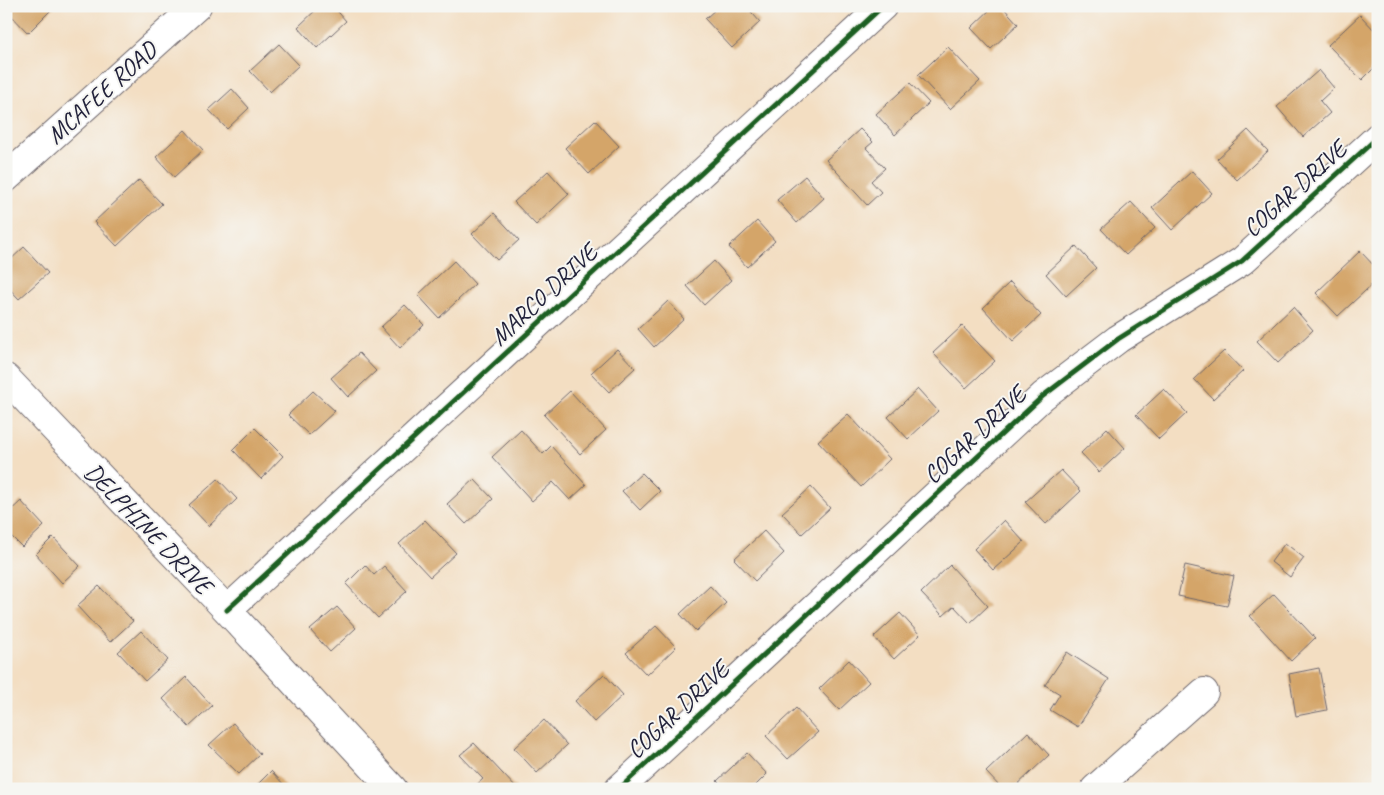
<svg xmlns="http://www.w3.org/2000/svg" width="1384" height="795" font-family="Caveat,sans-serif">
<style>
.building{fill:#d4a569}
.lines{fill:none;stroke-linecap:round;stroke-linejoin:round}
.minor-casing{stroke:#6b646a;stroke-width:30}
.minor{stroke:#fff;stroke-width:28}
.cycleway-casing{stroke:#f6f6f2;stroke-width:8}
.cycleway{stroke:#1b5e20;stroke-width:5}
.labels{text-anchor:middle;stroke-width:4;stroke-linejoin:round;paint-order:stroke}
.street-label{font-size:25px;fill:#22223b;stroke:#f6f6f2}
</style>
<rect width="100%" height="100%" fill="#f6f6f2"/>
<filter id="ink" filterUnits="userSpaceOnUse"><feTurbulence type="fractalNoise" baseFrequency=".02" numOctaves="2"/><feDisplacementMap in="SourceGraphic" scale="10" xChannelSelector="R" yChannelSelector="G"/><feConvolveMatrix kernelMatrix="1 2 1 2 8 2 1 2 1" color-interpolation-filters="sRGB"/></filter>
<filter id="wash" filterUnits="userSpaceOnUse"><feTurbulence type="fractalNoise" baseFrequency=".0096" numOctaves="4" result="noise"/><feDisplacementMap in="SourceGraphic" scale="20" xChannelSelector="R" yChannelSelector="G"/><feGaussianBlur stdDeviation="1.12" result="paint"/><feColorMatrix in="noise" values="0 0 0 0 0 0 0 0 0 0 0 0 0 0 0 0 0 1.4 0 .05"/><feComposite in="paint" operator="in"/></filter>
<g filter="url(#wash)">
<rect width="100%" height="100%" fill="#f3dec2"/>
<g id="blocks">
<path class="building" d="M14,6H53L54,7L28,33L8,12Z
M320,6H333L346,21L317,48L298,27Z
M719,6H746L760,22L732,48L705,19Z
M994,6H1002L1018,24L991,49L971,28Z
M1360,15L1378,34V64L1362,80L1328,45Z
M279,44L299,65L270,92L250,71Z
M948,47L980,81L950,109L918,75Z
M1319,70L1334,88L1320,101L1330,113L1303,137L1277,107Z
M910,83L929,103L895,135L876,114Z
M232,89L249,108L227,129L209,110Z
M595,120L619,146L589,174L565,148Z
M860,129L873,142L866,148L885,168L871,181L881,192L867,205L826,160Z
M185,130L203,150L174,177L156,157Z
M1248,130L1268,151L1237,180L1217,159Z
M548,171L569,194L536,225L514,202Z
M1192,171L1212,193L1172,230L1152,208Z
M805,176L824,198L797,223L777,200Z
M139,180L162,204L117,246L94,222Z
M1131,202L1155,228L1126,255L1101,229Z
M494,213L519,240L497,260L472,234Z
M757,221L775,241L747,267L729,247Z
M1076,246L1096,268L1066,296L1046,274Z
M24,247L48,273L19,299L6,285V264Z
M1360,251L1378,270V279L1338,316L1316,293Z
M454,261L475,284L439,318L418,295Z
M714,261L731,280L704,305L687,286Z
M1010,282L1041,315L1013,341L983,308Z
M668,301L684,319L654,347L638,329Z
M405,305L424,325L400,348L381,327Z
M1293,307L1313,330L1278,363L1257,341Z
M962,326L995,361L966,388L933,353Z
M617,349L635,368L609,392L591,373Z
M1224,351L1243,371L1213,399L1194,379Z
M359,353L376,371L348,397L331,378Z
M918,389L938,411L908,439L888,417Z
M1164,389L1187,413L1159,439L1136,415Z
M313,391L335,411L309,435L288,415Z
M570,391L606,430L580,454L544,415Z
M848,414L890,459L861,487L818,441Z
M255,428L283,456L261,479L233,450Z
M1107,428L1125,448L1099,472L1081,453Z
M521,430L543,454L551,446L586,485L570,500L553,482L532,501L492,457Z
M1061,470L1081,491L1046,524L1025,502Z
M642,473L660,491L640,510L622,491Z
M218,479L237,499L209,526L189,505Z
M474,479L493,499L466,524L447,504Z
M811,487L830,508L802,534L782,513Z
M21,501L44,526L22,547L6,531V515Z
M425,520L456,553L430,577L399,544Z
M1004,520L1024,542L993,570L974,549Z
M764,531L784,553L755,581L734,559Z
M53,537L80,566L62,583L36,554Z
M1285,543L1304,558L1290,577L1271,562Z
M365,565L374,575L384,566L407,591L378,618L346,584Z
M950,565L988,606L970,623L954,606L943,616L921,593Z
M1185,565L1234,576L1227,606L1178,596Z
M99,586L133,621L110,642L77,606Z
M710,586L726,603L696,631L680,614Z
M1274,594L1315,638L1291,661L1250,616Z
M337,607L356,628L330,652L310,630Z
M900,613L920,635L894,659L874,637Z
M656,626L676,647L647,675L626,653Z
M141,631L168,660L145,681L118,652Z
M1067,652L1109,679L1078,727L1050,710L1060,694L1045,685Z
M849,660L869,682L839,710L819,689Z
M1319,668L1327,710L1296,716L1289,674Z
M604,674L623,695L594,722L575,701Z
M186,677L212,706L189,727L163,699Z
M796,708L818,732L788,759L766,736Z
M544,720L567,745L537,773L514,748Z
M233,723L260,754L239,774L209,745Z
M1028,732L1049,755L1013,789H1002L986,772Z
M474,743L517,789H472L483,779L460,755Z
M747,753L767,774L752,789H724L717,781Z
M271,771L288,789H253Z"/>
</g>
</g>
<g filter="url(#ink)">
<use href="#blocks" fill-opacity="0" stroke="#6b646a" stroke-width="1"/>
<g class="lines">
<defs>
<path id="minor" d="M6,178L197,6
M6,378L227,610L393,789
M227,610L883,6
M619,789L1043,396L1118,339L1242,261L1378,137
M1095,789L1204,692"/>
</defs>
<use href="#minor" class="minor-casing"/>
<use href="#minor" class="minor"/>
<defs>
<path id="cycleway" d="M227,610L883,6
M619,789L1043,396L1118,339L1242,261L1378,137"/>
</defs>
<use href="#cycleway" class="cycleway-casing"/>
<use href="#cycleway" class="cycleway"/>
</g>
</g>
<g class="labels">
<g class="street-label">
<text transform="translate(101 92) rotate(-42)" y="9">MCAFEE ROAD</text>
<text transform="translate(1294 188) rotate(-42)" y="9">COGAR DRIVE</text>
<text transform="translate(543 294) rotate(-43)" y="9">MARCO DRIVE</text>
<text transform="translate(974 434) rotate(-43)" y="9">COGAR DRIVE</text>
<text transform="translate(149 528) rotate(46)" y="9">DELPHINE DRIVE</text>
<text transform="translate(677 709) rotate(-43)" y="9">COGAR DRIVE</text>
</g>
</g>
<rect width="1384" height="795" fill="none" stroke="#f6f6f2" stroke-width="25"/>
</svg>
